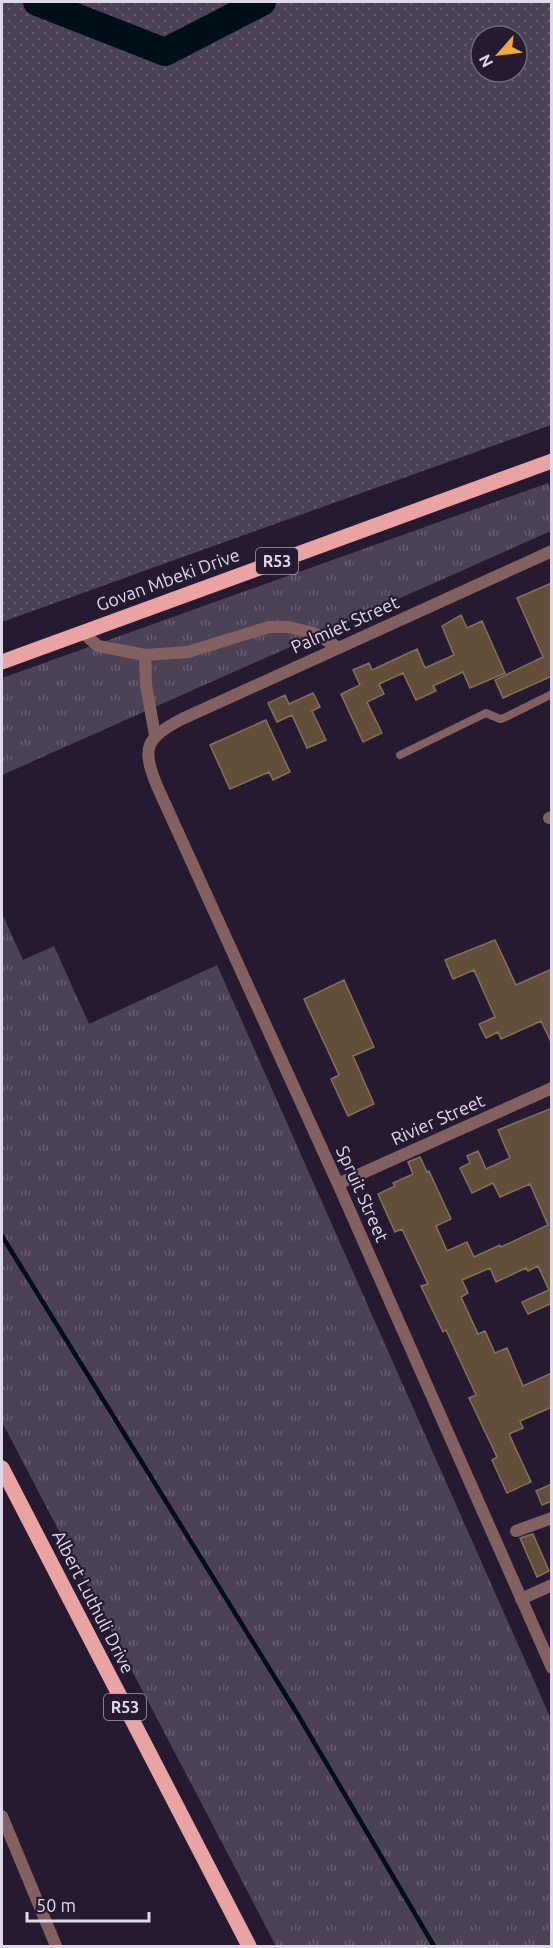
<svg xmlns="http://www.w3.org/2000/svg" width="553" height="1948" font-family="Ubuntu,sans-serif">
<style>
.grass{fill:url(#grass-tufts)}
.park{fill:url(#park-dots);fill-rule:evenodd}
.lines{fill:none;stroke-linecap:round;stroke-linejoin:round}
.stream{stroke:#000f17;stroke-width:4.5}
.river{stroke:#000f17;stroke-width:28}
.building{fill:#624f39;stroke:#86725b;stroke-width:1.5}
.lane{stroke:#846161;stroke-width:8}
.street{stroke:#846161;stroke-width:12}
.primary{stroke:#eaa3a3;stroke-width:15}
.labels{text-anchor:middle;stroke-width:4.5;stroke-linejoin:round;paint-order:stroke}
.shield{fill:#251a30;stroke:#a8a0b1;stroke-width:1.5}
.shield-label{font-size:16px;font-weight:bold;fill:#e0d9e8}
.street-label{font-size:18px;fill:#e0d9e8;stroke:#251a30}
</style>
<defs>
<pattern id="grass-tufts" width="24" height="20" patternUnits="userSpaceOnUse" patternTransform="scale(1.5)"><rect width="24" height="20" fill="#4c4256"/><path d="M3 7l-1-3M5 7V3M7 7l1-3M15 17l-1-3M17 17v-4M19 17l1-3" fill="none" stroke="#665d6e"/></pattern>
<pattern id="park-dots" width="8" height="8" patternUnits="userSpaceOnUse" patternTransform="scale(1.5)"><rect width="8" height="8" fill="#4c4256"/><path d="M2 2h.1M6 6h.1" fill="none" stroke="#665d6e" stroke-width="1.8" stroke-linecap="round"/></pattern>
</defs>
<rect width="100%" height="100%" fill="#251a30"/>
<path class="grass" d="M548,483L551,491V531L2,775V678Z
M2,913L23,960L54,946L89,1024L217,965L551,1719V1946H276L2,1422Z"/>
<path class="park" d="M2,2H551V425L2,622ZM481,36H517V72H481Z"/>
<g class="lines">
<path class="stream" d="M2,1236L298,1715L434,1946"/>
<path class="river" d="M37,2L165,52L262,2"/>
</g>
<path class="building" d="M552,583V676L503,698L495,680L543,657L517,598Z
M461,615L467,628L482,621L505,673L470,688L463,672L433,686L436,691L416,700L403,673L379,684L384,694L367,702L382,733L363,742L341,694L360,685L353,670L369,663L372,670L417,649L425,668L454,655L442,626Z
M313,693L320,707L312,711L326,740L307,748L292,715L277,722L268,703L285,695L289,704Z
M266,720L290,772L273,780L269,772L230,789L210,745Z
M495,940L516,985L552,969V1044L541,1021L501,1039L498,1032L486,1038L479,1024L495,1017L474,970L453,979L445,960Z
M344,980L374,1047L353,1056L374,1104L348,1116L331,1079L339,1075L304,999Z
M552,1108V1303L528,1314L522,1302L549,1290L538,1266L528,1271L526,1268L496,1282L490,1268L462,1280L468,1293L461,1297L478,1334L485,1331L495,1353L507,1348L523,1386L552,1373V1407L520,1421L523,1428L509,1434L531,1482L507,1493L492,1460L497,1457L469,1398L476,1395L446,1330L443,1332L421,1286L428,1284L402,1229L395,1232L378,1194L395,1186L393,1183L413,1174L408,1162L420,1157L427,1172L429,1171L451,1219L436,1226L447,1251L467,1242L474,1257L500,1245L501,1247L548,1225L530,1184L500,1197L493,1183L472,1193L460,1168L470,1163L467,1156L478,1151L486,1169L510,1158L498,1130Z
M552,1484V1501L542,1505L536,1491Z
M533,1534L549,1571L537,1577L520,1538Z"/>
<g class="lines">
<path class="lane" d="M400,755L486,713L500,719L504,718L552,694"/>
<path class="street" d="M552,551L182,719C146,738 141,747 157,786L338,1184L552,1668
M82,632L98,646L145,655L188,652L269,627H288L314,633L339,648
M145,655L146,685L155,735
M549,818L552,817
M338,1184L552,1088
M516,1531L552,1518
M521,1599L552,1585
M2,1816L56,1946"/>
<path class="primary" d="M2,662L552,461
M2,1468L249,1946"/>
</g>
<g class="labels">
<g class="shield">
<rect x="256" y="548" width="42" height="26" rx="4.5"/>
<rect x="104" y="1694" width="42" height="26" rx="4.5"/>
</g>
<g class="shield-label">
<text x="277" y="567">R53</text>
<text x="125" y="1713">R53</text>
</g>
<g class="street-label">
<text transform="translate(168 580) rotate(-20)" y="6">Govan Mbeki Drive</text>
<text transform="translate(345 625) rotate(-24)" y="6">Palmiet Street</text>
<text transform="translate(438 1120) rotate(-24)" y="6">Rivier Street</text>
<text transform="translate(362 1194) rotate(66)" y="6">Spruit Street</text>
<text transform="translate(93 1602) rotate(63)" y="6">Albert Luthuli Drive</text>
</g>
</g>
<rect width="553" height="1948" fill="none" stroke="#e0d9e8" stroke-width="6"/>
<g transform="translate(499 54) rotate(242)"><circle r="28" fill="#251a30" stroke="#70667a" stroke-width="1.5"/>
<path d="M0-4.5L10 22L0 15L-10 22Z" fill="#eea83c"/>
<text y="-9" font-size="16" font-weight="bold" text-anchor="middle" fill="#e0d9e8">N</text>
</g>
<path d="M27 1912v9h122v-9" fill="none" stroke="#e0d9e8" stroke-width="3"/>
<text x="36" y="1912" font-size="18" fill="#e0d9e8" stroke="#251a30" stroke-width="4.5" paint-order="stroke">50 m</text>
</svg>
